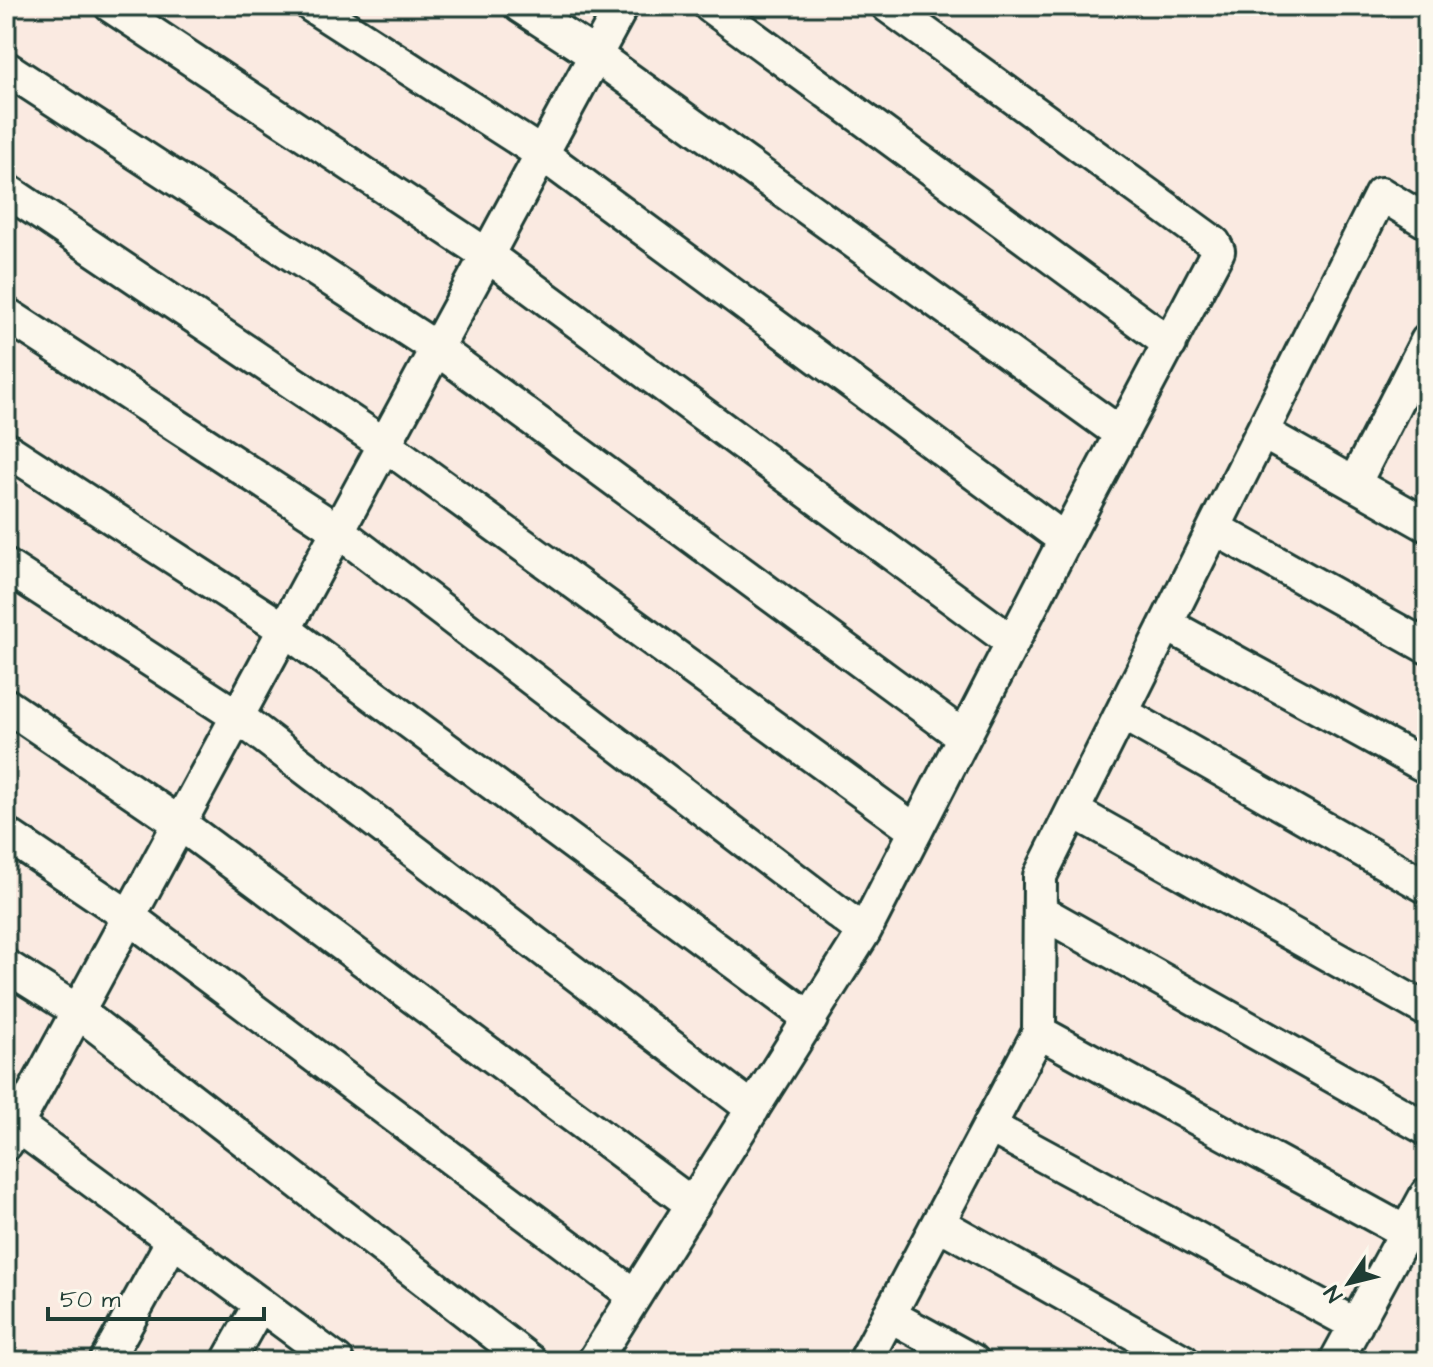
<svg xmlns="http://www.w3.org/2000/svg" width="1433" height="1367" font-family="'Architects Daughter',sans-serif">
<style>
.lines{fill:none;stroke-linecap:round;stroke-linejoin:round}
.minor-casing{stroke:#1f3d34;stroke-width:38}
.minor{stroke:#fbf7ec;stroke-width:32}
</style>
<rect width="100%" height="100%" fill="#faeae1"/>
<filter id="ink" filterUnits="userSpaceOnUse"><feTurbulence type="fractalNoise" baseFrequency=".0125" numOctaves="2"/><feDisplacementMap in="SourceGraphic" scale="16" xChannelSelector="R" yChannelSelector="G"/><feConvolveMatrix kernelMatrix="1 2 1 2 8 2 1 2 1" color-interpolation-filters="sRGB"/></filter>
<g filter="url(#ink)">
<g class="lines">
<defs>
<path id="minor" d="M111,6L487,255L1012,642
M312,6L542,154L1065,540
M520,6L595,55L1121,434
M710,6L1170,344
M6,68L436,348L964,737
M6,190L384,444L916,831
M6,314L337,530L864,932
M1262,432L1427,525
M6,449L284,629L811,1019
M1354,484L1427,341
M1214,528L1427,647
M6,566L237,716L753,1109
M1166,624L1427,767
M6,705L179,823L693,1205
M1122,713L1427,887
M1073,811L1427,1010
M6,834L128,916L635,1296
M1040,911L1427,1129
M6,966L76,1010L530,1361
M1039,1032L1407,1233
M6,1117L337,1361
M989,1126L1356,1325
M6,1144L622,6
M938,1223L1183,1361
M889,1315L973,1361
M106,1361L173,1240
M228,1361L260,1304
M594,1361L864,932L1065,540L1218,251L1214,243L888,6
M865,1361L1039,1032L1040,876L1381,194L1427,222
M1336,1361L1427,1194"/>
</defs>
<use href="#minor" class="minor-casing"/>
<use href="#minor" class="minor"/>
</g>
</g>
<rect width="1433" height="1367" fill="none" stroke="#fbf7ec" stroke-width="32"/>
<rect x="16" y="16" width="1401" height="1335" fill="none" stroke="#1f3d34" stroke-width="3" filter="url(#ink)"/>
<g transform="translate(1349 1283) rotate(235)" stroke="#fbf7ec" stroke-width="6" paint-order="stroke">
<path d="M0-6L14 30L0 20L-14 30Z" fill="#1f3d34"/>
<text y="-12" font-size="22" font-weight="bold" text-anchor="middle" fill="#1f3d34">N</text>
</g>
<path d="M48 1307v12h216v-12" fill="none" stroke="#1f3d34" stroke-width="4"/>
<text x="60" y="1307" font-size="24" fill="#1f3d34" stroke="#fbf7ec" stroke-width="6" paint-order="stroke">50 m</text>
</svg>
